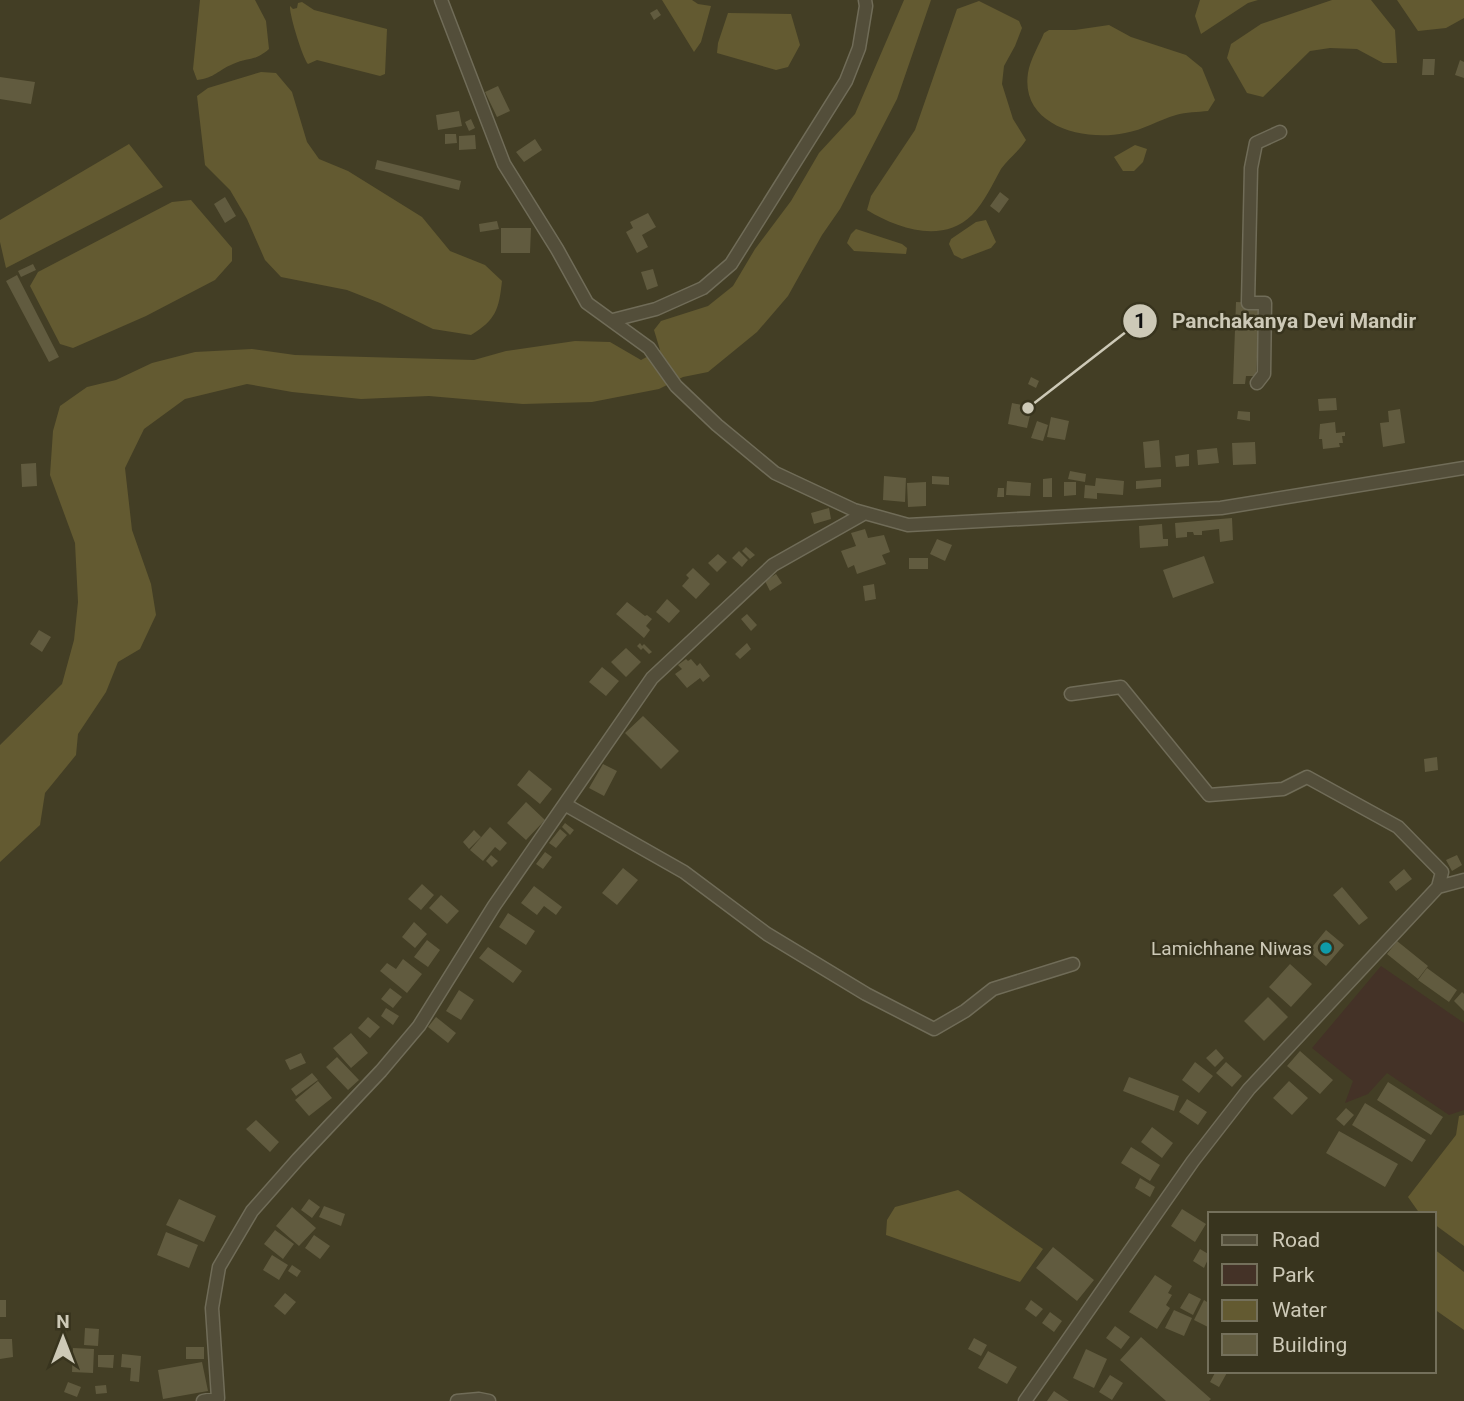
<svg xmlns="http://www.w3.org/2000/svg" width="1464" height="1401" font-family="Roboto,sans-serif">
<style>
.green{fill:#443227}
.water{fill:#635a31}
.building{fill:#615b3f}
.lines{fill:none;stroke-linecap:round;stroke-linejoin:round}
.minor-casing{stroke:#706c58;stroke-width:15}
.minor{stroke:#534e3a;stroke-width:12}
.culture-dot{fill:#0f9aa8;stroke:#38341e;stroke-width:2.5}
.labels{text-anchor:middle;stroke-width:5;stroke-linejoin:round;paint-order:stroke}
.poi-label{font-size:19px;fill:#cdc9b7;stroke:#38341e;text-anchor:end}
.leader{fill:none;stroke:#cdc9b7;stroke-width:2.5}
.callout-dot{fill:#cdc9b7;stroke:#38341e;stroke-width:2.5}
.mark-label{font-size:21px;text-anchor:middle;font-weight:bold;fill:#111}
.callout-label{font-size:21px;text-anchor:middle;font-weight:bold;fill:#cdc9b7;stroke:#38341e;stroke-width:5;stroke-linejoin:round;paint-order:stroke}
</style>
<rect width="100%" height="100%" fill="#433e25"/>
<path class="green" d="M1381,966L1464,1023V1110L1449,1115L1387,1073L1368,1094L1345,1103L1353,1081L1312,1048Z"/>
<path class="water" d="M200,0H255L266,21L269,49C254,62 249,57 233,64C218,70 215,78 197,80L193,69Z
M662,0H692L698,4L711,6L701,42L694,52Z
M904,0H931L897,99L840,209L822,235L788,296L757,332L708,372L683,377L659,389L592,402L523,404L429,396L361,399L292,392L247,384L185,399L144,429L125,468L132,530L151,584L156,615L140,649L118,662L106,692L78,734L76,755L45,793L40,825L0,862V745L62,684L74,640L78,602L75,543L50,475L53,431L60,406L87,387L116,380L152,363L195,352L252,349L295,355L474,360L506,351L575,341L610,342L641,360L660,350L654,330L661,321L708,306L733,286L755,249L791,201L819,153L855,114Z
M1200,0H1258L1248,3L1201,34L1195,16Z
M1332,0H1371L1395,30L1397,63H1383L1357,49L1330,48L1310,51L1263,97L1247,93L1227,58L1231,44L1261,24Z
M1397,0H1464V18L1446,28L1418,31Z
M979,1L1019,21L1022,28L1015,46L1004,66L1002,84L1013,119L1026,140C1019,151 1008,159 1001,169C992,185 985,201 972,215C943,244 898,229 867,210L871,196L915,130L957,9Z
M302,2L314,10L387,29L385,74L380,76L317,60L308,64C303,59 289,14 290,6L293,9L297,8L298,3Z
M728,13L791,14L800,45L788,67L776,70L717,53L718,43Z
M1109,25L1131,37L1186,55L1202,68L1215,100L1208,111C1198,112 1186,112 1176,115C1159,120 1143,130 1125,133C1084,142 1020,126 1028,73C1030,60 1039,45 1044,33L1049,30H1075Z
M261,72L276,73L292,92L307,142L319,159L348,171L422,217L450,251L485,265L502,281C499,309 496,320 471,335L433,329L380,303L347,290L281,277L265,260L247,219L230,190L205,165L197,96L208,88Z
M129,144L163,187L6,268L0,242V220Z
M1135,145L1147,149L1143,162L1134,171H1123L1114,157Z
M191,200L232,248V261L215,280L146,316L73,348L60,344L30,286L38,272L172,202Z
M986,220L996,242L991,248L962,259L954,255L949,244L951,239L976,222Z
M856,229L902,244L907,248L906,254L854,251L847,243L851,234Z
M1464,1115V1246L1434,1224V1214H1420L1408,1197L1456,1135L1459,1116Z
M958,1190L1043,1249L1020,1282L886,1235L887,1220L895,1207Z
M1434,1249L1464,1272V1330L1434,1309Z"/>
<path class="building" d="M657,9L661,15L654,20L650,13Z
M1423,59H1435L1434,75H1422Z
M1460,60L1464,62V78L1455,75Z
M0,77L35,82L31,104L0,99Z
M498,86L510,111L497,117L485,92Z
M459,111L462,126L438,130L436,115Z
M471,119L475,128L469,131L465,122Z
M445,134H456L457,143L445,144Z
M475,135L476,149L459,150V136Z
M535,139L542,150L524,162L516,152Z
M377,160L461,181L459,190L375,169Z
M1000,192L1009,199L999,213L990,206Z
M225,197L236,216L225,223L214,204Z
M648,213L656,227L642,235L648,247L637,253L626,232L633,228L630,222Z
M497,221L499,229L480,232L479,224Z
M501,228H531L530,253H501Z
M33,264L36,270L21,277L18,271Z
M653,269L658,286L647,290L641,272Z
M17,275L59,357L49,362L6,281Z
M1236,302L1260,303L1256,376H1246L1245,384H1233Z
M1031,377L1039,381L1036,388L1028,384Z
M1336,398L1337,410L1319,411L1318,399Z
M1012,403L1032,407L1027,428L1008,424Z
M1400,409L1405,443L1383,447L1380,423L1389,422L1388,411Z
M1238,411L1250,412V421L1237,419Z
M1051,417L1069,421L1065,440L1047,437Z
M1037,421L1048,425L1043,441L1031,438Z
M1335,422L1336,433L1345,432V436H1342L1343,443H1339L1340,447L1323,449L1322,439H1319L1320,424Z
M1159,440L1161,467L1145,468L1143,442Z
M1255,442L1256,464L1233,465L1232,443Z
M1217,448L1219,463L1198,465L1197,450Z
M1189,454V466L1176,467L1175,456Z
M36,463L37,486L22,487L21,464Z
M1070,471L1086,474L1085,482L1068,479Z
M884,476L906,478L905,502L883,500Z
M932,476L949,477V485L932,484Z
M1052,478V497H1043V479Z
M1096,478L1124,481L1123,495L1097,493V499L1084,498L1085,485L1095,486Z
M1161,479V487L1136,489V481Z
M1007,481L1031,483L1030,496L1006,495Z
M926,482V506L908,507L907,483Z
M1064,482H1076V495L1064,496Z
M998,488H1004V497H997Z
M829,508L831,519L814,524L811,513Z
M1232,518L1233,540L1220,542L1219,529L1202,531V535H1194L1193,532H1187V537L1176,538L1175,523Z
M1162,524L1163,539H1168V546L1140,548L1139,526Z
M865,529L868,538L884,535L890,552L882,555L886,564L857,574L854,565L848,568L841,551L856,546L851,533Z
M937,539L952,545L945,561L930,554Z
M746,547L755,555L750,559L742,551Z
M739,551L748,560L742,567L732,558Z
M718,554L727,562L717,572L708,563Z
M1204,556L1214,583L1173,598L1163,570Z
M909,558H928V569H909Z
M693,568L710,584L696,599L682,586L689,578L686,575Z
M776,574L782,583L770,591L765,581Z
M874,584L876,599L865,601L863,586Z
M667,599L680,611L669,623L656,612Z
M627,602L645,616L647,615L652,619L646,626L650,630L644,638L616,614Z
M747,614L757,625L751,631L741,619Z
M39,630L51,637L42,652L30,644Z
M640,643L642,646L644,644L652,652L649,654L643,648L641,650L637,646Z
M747,643L751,649L740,659L735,654Z
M626,648L641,662L626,677L611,662Z
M686,659L688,661L691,659L697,666L700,663L710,676L703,682L700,678L687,688L675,674L682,669L678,665Z
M602,667L619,681L606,696L589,682Z
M643,716L679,751L661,769L625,733Z
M1437,757L1438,770L1425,772L1424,759Z
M603,764L617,771L604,796L589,788Z
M529,770L552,789L540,804L517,785Z
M526,802L545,820L526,840L507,823Z
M565,823L574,830L570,835L562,827Z
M490,827L507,843L500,851L495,847L483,861L470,850Z
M560,829L567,835L556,848L549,843Z
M474,830L481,837L469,849L463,842Z
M545,852L552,857L543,869L536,864Z
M491,855L498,861L492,867L486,861Z
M1457,855L1462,865L1452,871L1446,860Z
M623,868L638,880L617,905L602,893Z
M1404,869L1412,879L1396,891L1389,882Z
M422,884L434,895L421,910L408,899Z
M534,886L562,907L556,915L544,906L537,915L521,903Z
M1342,887L1368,918L1359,925L1333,895Z
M441,895L459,911L447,924L429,908Z
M508,913L535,931L526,945L499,927Z
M414,922L427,934L415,948L402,937Z
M1326,930L1344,945L1326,966L1309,951Z
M427,940L440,950L428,967L414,957Z
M1397,941L1428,966L1418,979L1387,954Z
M488,947L522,971L513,983L479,958Z
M403,959L422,974L407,993L380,971L387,963L396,969Z
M1290,964L1312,984L1291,1007L1269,987Z
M1427,968L1457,990L1449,1002L1418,980Z
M390,988L402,997L393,1008L381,999Z
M459,990L474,1000L461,1020L446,1011Z
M1462,992L1464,994V1011L1454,1001Z
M1268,997L1288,1017L1264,1041L1244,1021Z
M386,1008L399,1016L393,1025L381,1016Z
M368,1017L380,1027L370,1038L358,1028Z
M436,1017L456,1033L448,1043L428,1027Z
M351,1033L368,1053L351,1068L333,1048Z
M1216,1049L1224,1058L1215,1067L1206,1058Z
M1300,1051L1333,1080L1320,1094L1287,1066Z
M301,1053L306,1063L290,1070L285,1060Z
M337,1057L359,1080L348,1090L326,1067Z
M1195,1062L1213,1076L1199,1093L1182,1080Z
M1226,1062L1242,1076L1232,1087L1216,1073Z
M312,1073L318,1080L296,1096L291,1089Z
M1129,1077L1179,1096L1174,1111L1123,1091Z
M318,1081L332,1098L309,1116L295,1100Z
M1289,1081L1308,1098L1292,1115L1273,1098Z
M1388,1082L1443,1117L1431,1135L1377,1100Z
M1187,1099L1207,1112L1198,1125L1179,1112Z
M1365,1103L1426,1140L1412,1162L1352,1125Z
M1346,1108L1354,1115L1344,1126L1336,1119Z
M256,1120L279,1142L270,1152L246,1129Z
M1152,1127L1173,1143L1162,1158L1141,1142Z
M1339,1131L1398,1164L1385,1187L1326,1153Z
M1131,1147L1160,1165L1150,1181L1121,1163Z
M1140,1178L1155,1187L1150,1197L1135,1188Z
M179,1199L216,1216L204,1242L166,1225Z
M309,1199L320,1207L312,1218L301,1210Z
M324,1206L345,1214L341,1226L319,1217Z
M292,1207L316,1228L299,1246L276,1226Z
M1182,1209L1206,1224L1195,1242L1171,1226Z
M275,1230L294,1244L283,1259L264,1244Z
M166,1232L198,1245L189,1268L157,1255Z
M314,1235L330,1246L320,1259L305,1248Z
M1053,1247L1094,1280L1077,1301L1036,1268Z
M1200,1249L1210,1255L1204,1268L1193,1261Z
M272,1255L288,1265L279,1280L263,1270Z
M292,1265L301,1271L297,1277L288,1271Z
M1155,1275L1172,1286L1168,1293L1172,1295L1166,1305L1170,1308L1157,1329L1129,1312Z
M285,1293L296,1302L285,1315L274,1306Z
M1189,1293L1201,1299L1193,1315L1180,1308Z
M0,1300H6V1317H0Z
M1031,1300L1043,1309L1036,1317L1025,1309Z
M1204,1300L1210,1304V1328L1194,1320Z
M1174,1310L1192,1318L1184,1336L1165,1328Z
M1050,1312L1062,1321L1054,1332L1042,1323Z
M1115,1326L1130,1337L1121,1349L1106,1338Z
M85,1328L99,1329L98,1346L84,1345Z
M1141,1337L1211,1399L1209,1401H1166L1120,1360Z
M974,1338L987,1345L981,1356L968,1349Z
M0,1339H12L13,1357L0,1359Z
M186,1347H204V1359H186Z
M73,1348L94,1349L93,1373L72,1372Z
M1086,1349L1107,1359L1094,1388L1073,1378Z
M988,1351L1017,1367L1007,1384L978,1368Z
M122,1354L141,1356L139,1382L130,1381L131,1368L121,1367Z
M98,1355H114L113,1368L98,1367Z
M202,1362L208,1391L163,1399L158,1370Z
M1216,1371H1228L1219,1387L1210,1382Z
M1110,1375L1123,1383L1112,1400L1099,1392Z
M68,1382L81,1387L77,1397L64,1392Z
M106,1385L107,1393L96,1394L95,1386Z
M1054,1391L1069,1401H1047Z"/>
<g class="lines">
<defs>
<path id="minor" d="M441,0L504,164L557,249L587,303L649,348L676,386L717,425L775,473L854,510L908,525L1221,508L1464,468
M613,320L656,309L703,288L731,264L846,81L859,48L866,6L865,0
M1257,383L1264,374L1265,303H1248L1251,168L1256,143L1280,132
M1071,694L1121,687L1209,795L1283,789L1307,777L1398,827L1442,872L1438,887
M566,805L684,872L767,934L866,994L934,1029L965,1011L993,989L1073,964
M203,1401L218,1398L212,1308L219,1267L252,1211L298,1159L381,1071L419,1026L494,906L652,678L773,565L865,513
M457,1401L479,1399L489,1401
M1025,1401L1193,1161L1249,1089L1438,887L1464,880"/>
</defs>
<use href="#minor" class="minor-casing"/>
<use href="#minor" class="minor"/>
</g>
<circle class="culture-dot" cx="1326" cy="948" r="7"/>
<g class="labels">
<g class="poi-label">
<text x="1312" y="955">Lamichhane Niwas</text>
</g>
</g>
<path class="leader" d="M1028 408L1140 321"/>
<g class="callout-dot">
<circle cx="1028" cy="408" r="7"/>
<circle cx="1140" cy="321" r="18"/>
</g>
<g class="mark-label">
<text x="1140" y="328">1</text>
</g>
<g class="callout-label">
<text x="1294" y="328">Panchakanya Devi Mandir</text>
</g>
<rect x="1208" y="1212" width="228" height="161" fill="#38341e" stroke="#74705b" stroke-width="2"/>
<rect x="1222" y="1235" width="35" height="10" fill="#534e3a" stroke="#74705b" stroke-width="2"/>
<text x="1272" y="1247" font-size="21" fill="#cdc9b7">Road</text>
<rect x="1222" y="1264" width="35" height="21" fill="#443227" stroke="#74705b" stroke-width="2"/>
<text x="1272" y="1282" font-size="21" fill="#cdc9b7">Park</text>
<rect x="1222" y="1300" width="35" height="21" fill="#635a31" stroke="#74705b" stroke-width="2"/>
<text x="1272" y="1317" font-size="21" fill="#cdc9b7">Water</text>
<rect x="1222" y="1334" width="35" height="21" fill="#615b3f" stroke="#74705b" stroke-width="2"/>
<text x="1272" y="1352" font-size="21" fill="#cdc9b7">Building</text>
<g transform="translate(63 1338)" stroke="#38341e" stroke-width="5" paint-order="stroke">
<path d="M0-5L12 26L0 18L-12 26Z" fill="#cdc9b7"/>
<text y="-10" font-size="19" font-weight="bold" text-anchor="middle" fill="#cdc9b7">N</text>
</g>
</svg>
